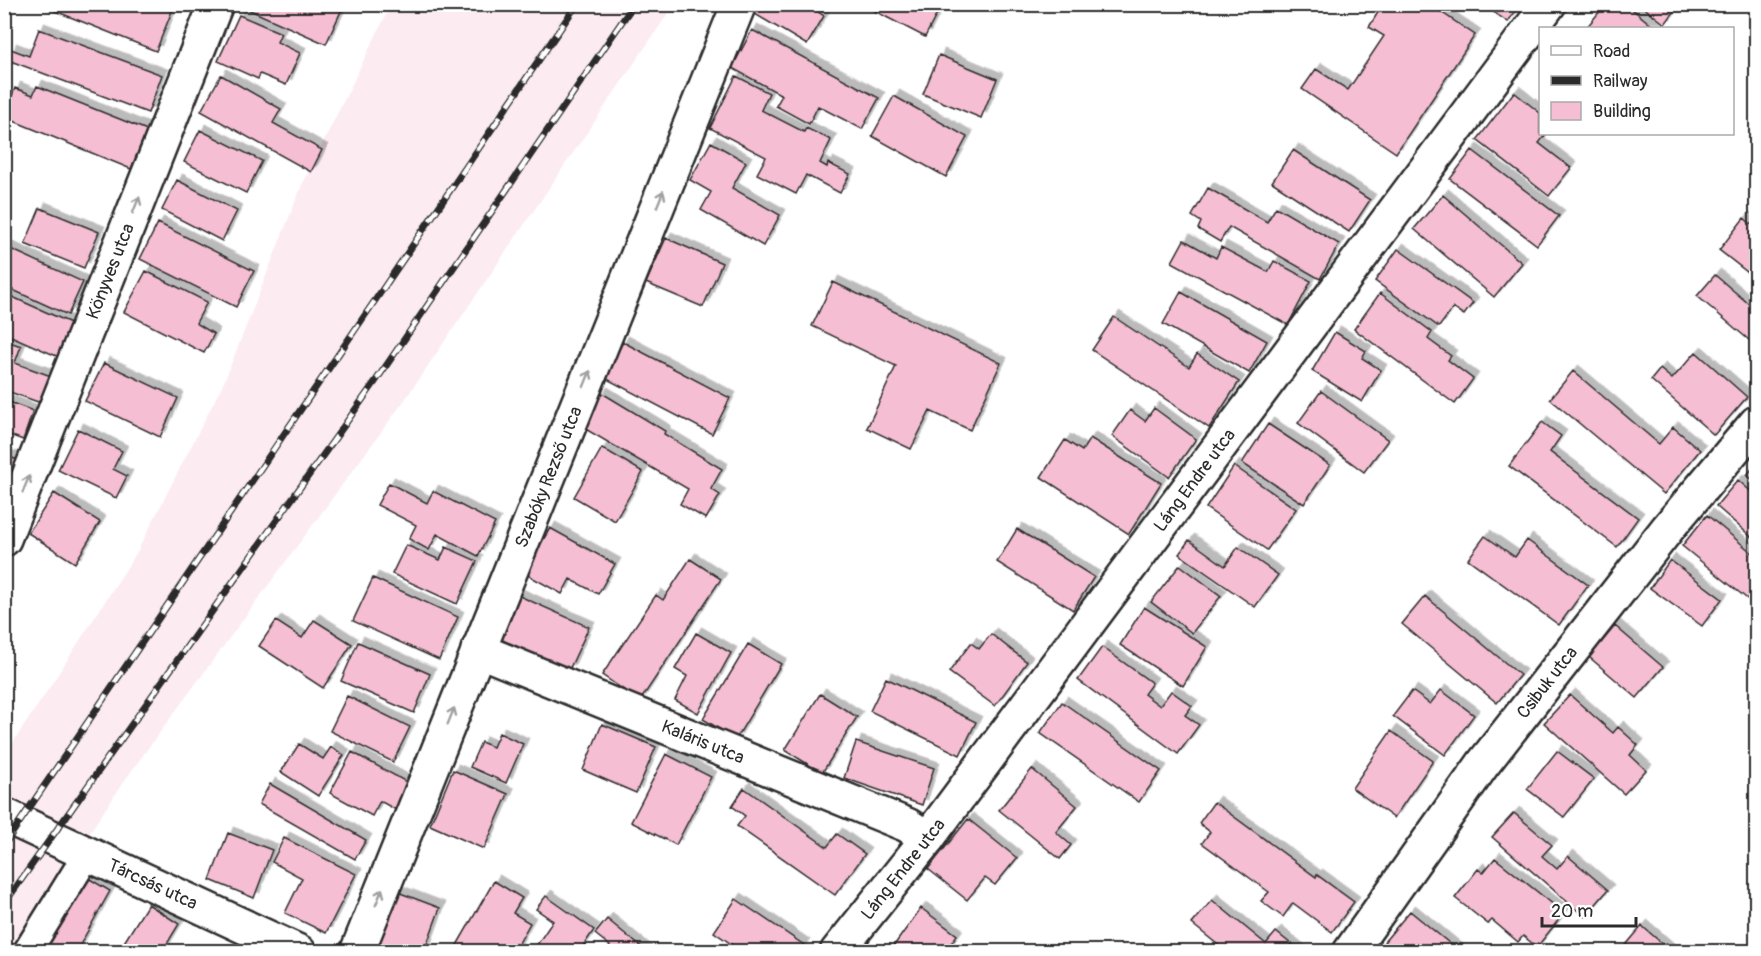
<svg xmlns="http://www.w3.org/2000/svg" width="1761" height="956" font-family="Pangolin,sans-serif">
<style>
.built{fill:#fcecf2}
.building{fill:#f6bed3;stroke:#2b2b2b;stroke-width:1.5;filter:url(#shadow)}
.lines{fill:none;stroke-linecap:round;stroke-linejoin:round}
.pedestrian-casing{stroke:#2b2b2b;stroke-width:32}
.minor-casing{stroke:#2b2b2b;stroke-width:38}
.secondary-casing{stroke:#2b2b2b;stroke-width:38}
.pedestrian{stroke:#fff;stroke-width:27}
.minor{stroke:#fff;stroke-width:33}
.secondary{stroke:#fff;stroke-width:33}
.rail-casing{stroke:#2b2b2b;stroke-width:7}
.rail{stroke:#fff;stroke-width:4.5;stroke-dasharray:14;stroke-linecap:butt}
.oneway{stroke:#a0a0a0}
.labels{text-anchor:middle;stroke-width:6;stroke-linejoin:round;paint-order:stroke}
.street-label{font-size:18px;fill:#2b2b2b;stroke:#fff}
</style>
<defs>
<filter id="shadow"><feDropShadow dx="5.5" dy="-5.5" stdDeviation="0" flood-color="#0004"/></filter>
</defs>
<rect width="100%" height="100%" fill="#fff"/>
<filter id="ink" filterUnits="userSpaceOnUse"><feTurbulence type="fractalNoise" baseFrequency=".0167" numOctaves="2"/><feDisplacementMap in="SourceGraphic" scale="12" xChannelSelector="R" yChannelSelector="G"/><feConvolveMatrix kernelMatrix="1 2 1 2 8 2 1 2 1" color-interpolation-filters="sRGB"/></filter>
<g filter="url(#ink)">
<path class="built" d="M391,5H674L404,401L130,773L9,951L5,952V754L38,705L137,552L224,382L301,187Z"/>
<path class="building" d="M46,4H114L121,7L122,4H169L174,6L156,51L45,7Z
M244,4H331L342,9L326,44L243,7Z
M761,4H806L824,16L807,45L755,14Z
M861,4H938L941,6L925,37Z
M1383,4H1429L1475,35L1396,153L1302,89L1316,69L1348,90L1384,36L1369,27Z
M1482,4H1520L1508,22Z
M1606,4H1626L1655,28H1586Z
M1639,4H1680L1665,24Z
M239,15L281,33L277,42L300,53L286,85L260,74L258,79L218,61Z
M39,29L162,75L148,113L8,60L11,49L29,56Z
M752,30L879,98L862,129L818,106L809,124L776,106L782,95L732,68Z
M939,55L997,79L981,118L923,94Z
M221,75L281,109L273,123L322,150L311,172L201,111Z
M736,76L769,93L761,110L804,132L806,128L831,140L820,163L827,167L828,163L850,174L840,193L806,175L796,194L757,174L766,157L710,128Z
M37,86L147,130L131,169L4,117L15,88L33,95Z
M1514,92L1540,113V134H1546L1539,143L1571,168L1549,196L1477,140Z
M894,96L967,137L946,177L872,136Z
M200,130L262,161L246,193L184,162Z
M711,142L746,162L732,188L780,215L763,246L701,210L711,192L690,180Z
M1293,150L1370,200L1349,232L1272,182Z
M1472,150L1559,216L1537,245L1450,179Z
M177,180L237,211L222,241L162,210Z
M1208,188L1267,222L1276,207L1339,244L1320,279L1229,227L1220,242L1198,229L1201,222L1192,216Z
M1443,195L1522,263L1494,297L1414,229Z
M40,208L99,232L84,268L25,244Z
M1744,218L1756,228V279L1719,250Z
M158,223L254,271L236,307L140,259Z
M666,238L722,263L703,307L646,283Z
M1184,240L1216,258L1221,247L1268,272L1274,261L1311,281L1288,325L1172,262Z
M4,246L83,282L68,315L4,286Z
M1398,249L1473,303L1464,315L1453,308L1439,327L1375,281Z
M146,271L207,302L196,323L214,334L204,353L124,312Z
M1715,275L1756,310V346L1697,296Z
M833,282L1001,363L970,430L930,411L911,449L867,428L896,366L812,326Z
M1181,292L1267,341L1249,373L1163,324Z
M1380,293L1432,332L1428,339L1451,356L1448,360L1473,379L1455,404L1354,329Z
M8,295L75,325L61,358L4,333V304Z
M1114,317L1189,367L1197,354L1239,382L1209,428L1092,350Z
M1335,332L1366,351L1362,358L1381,370L1362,402L1312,371Z
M4,340L21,346L15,363L51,376L41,403L4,390Z
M623,342L730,398L712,434L605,378Z
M1696,352L1747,397L1714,435L1651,380L1660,369L1672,379Z
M104,363L178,398L160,437L85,401Z
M1573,371L1659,444L1673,427L1700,450L1664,494L1550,399Z
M1321,391L1388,440L1364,472L1298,423Z
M602,393L665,431L664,434L722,469L711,489L720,495L706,519L680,504L688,489L582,427Z
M4,400L33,411L23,440L4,433Z
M1154,408L1196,439L1169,477L1112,436L1130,410L1145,421Z
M1542,422L1561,436L1550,452L1638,518L1617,547L1509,466Z
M1268,424L1330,465L1304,504L1242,463Z
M78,429L122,451L113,469L127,476L116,498L58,470Z
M1090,438L1161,483L1129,534L1041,477L1065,440L1082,451Z
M602,448L643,472L615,521L574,497Z
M4,455L23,462L4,502Z
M1756,464V483L1747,475Z
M1234,466L1296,509L1267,550L1206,508Z
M1738,480L1756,496V541L1716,506Z
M389,483L427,503L433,491L495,523L478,556L437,534L429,550L409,539L416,525L377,505Z
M54,493L100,522L75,563L28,533Z
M1707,515L1756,556V606L1682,546Z
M550,528L615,564L598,594L570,579L562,594L524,573Z
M1017,529L1094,577L1073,610L997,562Z
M1485,536L1515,557L1527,540L1588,585L1559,625L1468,559Z
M1189,540L1225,566L1238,547L1278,575L1255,607L1179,554Z
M406,545L440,560L446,547L477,561L457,604L392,574Z
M690,559L721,579L640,701L602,675L656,595L663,600Z
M1670,560L1722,599L1702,626L1650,588Z
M1180,565L1221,596L1192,633L1151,602Z
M373,578L458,617L439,660L353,621Z
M515,594L589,627L569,670L496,637Z
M1425,596L1520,675L1497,703L1402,624Z
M1144,607L1207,647L1183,686L1120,645Z
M314,620L352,644L323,688L259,646L276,621L302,638Z
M1615,626L1663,667L1637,698L1589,657Z
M696,633L731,653L698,713L675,700L687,676L675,669Z
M991,634L1027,662L995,706L949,672L971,643L979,649Z
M358,642L430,674L414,713L341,681Z
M748,644L781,664L736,739L703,719Z
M1102,647L1152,683L1144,694L1160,706L1171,691L1192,706L1185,715L1199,725L1178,754L1078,680Z
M886,678L976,722L960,755L870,711Z
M1441,690L1474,715L1445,755L1393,716L1412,691L1430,704Z
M820,694L857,717L822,773L785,750Z
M1570,695L1613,733L1618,727L1638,745L1630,755L1646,770L1624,794L1544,723Z
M347,696L410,727L393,762L330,731Z
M1062,702L1161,771L1139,802L1040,733Z
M602,724L656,747L636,793L583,770Z
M1391,731L1433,761L1394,818L1352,788Z
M499,733L523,744L506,783L470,767L481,742L493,747Z
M856,742L934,768L922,805L844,778Z
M299,744L323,759L331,747L344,755L318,796L281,772Z
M1557,751L1594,779L1564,817L1527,789Z
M352,752L412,785L398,811L380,801L372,816L330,793Z
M666,754L711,777L676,845L631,822Z
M1032,769L1077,806L1056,832L1071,845L1060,859L999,810Z
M453,770L508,794L484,849L430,825Z
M270,784L366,840L355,859L259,804Z
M744,788L827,847L837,834L865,854L835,895L737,826L745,816L732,806Z
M1214,802L1316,877L1317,875L1354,902L1332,932L1293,903L1283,917L1261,901L1269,892L1202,843L1210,832L1199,823Z
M1514,813L1552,845L1542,856L1557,869L1568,856L1608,890L1585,917L1492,837Z
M968,819L1017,858L995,885L985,878L967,900L928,869Z
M228,833L272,850L254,898L210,880Z
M284,838L356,874L326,933L285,913L302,878L272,862Z
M1495,858L1564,913L1537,947L1523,936L1518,942L1492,920L1488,924L1455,898L1478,869L1483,873Z
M83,875L110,891L76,952H55L44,945Z
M494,881L522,898L513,913L530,923L514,952H453Z
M395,891L440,908L424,952H372Z
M546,896L594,930L579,952H532L553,921L536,909Z
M736,899L804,945L800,952H743L714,932Z
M1212,900L1266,944L1276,932L1301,952H1227L1192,924Z
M148,904L179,924L162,952H118Z
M921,908L957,935L945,952H891L890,951Z
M1410,911L1460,952H1395L1384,942Z
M607,919L646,951V952H606L610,946L595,934Z
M1642,926L1672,952H1634L1626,945Z"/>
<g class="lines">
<defs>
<path id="pedestrian" d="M27,952L88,853"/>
<g id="minor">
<path id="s1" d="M478,650L907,825L928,838"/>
<path id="s2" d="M357,952L739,4"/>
<path id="s3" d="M837,952L928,838L1549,4"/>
<path id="s4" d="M1350,952L1483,764L1668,528L1756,423"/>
</g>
<g id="secondary">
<path id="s5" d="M4,539L216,4"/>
<path id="s6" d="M4,815L299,952"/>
</g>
</defs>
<use href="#pedestrian" class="pedestrian-casing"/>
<use href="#minor" class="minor-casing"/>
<use href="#secondary" class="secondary-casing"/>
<use href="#pedestrian" class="pedestrian"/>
<use href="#minor" class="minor"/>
<use href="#secondary" class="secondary"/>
<defs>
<path id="rail" d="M4,845L577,4
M4,904L375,382L634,4"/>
</defs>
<use href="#rail" class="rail-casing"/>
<use href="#rail" class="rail"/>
</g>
<defs><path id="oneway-shaft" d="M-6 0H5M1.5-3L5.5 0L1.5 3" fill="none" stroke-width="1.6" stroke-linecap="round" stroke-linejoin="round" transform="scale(1.5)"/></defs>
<g class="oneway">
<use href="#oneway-shaft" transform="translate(660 199) rotate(-68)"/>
<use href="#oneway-shaft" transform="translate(136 205) rotate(-68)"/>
<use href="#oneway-shaft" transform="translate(587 379) rotate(-68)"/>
<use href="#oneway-shaft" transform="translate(26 484) rotate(-68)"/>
<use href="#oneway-shaft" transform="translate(451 716) rotate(-68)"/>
<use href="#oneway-shaft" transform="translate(379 897) rotate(-68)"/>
</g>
</g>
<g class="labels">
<g class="street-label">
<text dy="6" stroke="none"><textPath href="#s5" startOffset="288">Könyves utca</textPath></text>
<text dy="6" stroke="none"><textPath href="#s2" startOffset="512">Szabóky Rezső utca</textPath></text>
<text dy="6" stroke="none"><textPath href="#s3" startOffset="592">Láng Endre utca</textPath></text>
<text dy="6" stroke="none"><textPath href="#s4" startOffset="334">Csibuk utca</textPath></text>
<text dy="6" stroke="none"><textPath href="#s1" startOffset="243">Kaláris utca</textPath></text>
<text dy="6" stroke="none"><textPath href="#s3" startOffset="106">Láng Endre utca</textPath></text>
<text dy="6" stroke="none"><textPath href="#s6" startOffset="164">Tárcsás utca</textPath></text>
</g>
</g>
<rect width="1761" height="956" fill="none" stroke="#fff" stroke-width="24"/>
<rect x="12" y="12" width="1737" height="932" fill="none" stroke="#2b2b2b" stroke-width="2" filter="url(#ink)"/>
<rect x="1539" y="27" width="195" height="108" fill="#ffffff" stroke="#aaaaaa" stroke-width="1.5"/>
<rect x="1551" y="46" width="30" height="9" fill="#ffffff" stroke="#aaaaaa" stroke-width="1.5"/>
<text x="1593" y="57" font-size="18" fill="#2b2b2b">Road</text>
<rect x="1551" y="76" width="30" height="9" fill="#2b2b2b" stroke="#aaaaaa" stroke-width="1.5"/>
<text x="1593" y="87" font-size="18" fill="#2b2b2b">Railway</text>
<rect x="1551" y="102" width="30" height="18" fill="#f6bed3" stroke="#aaaaaa" stroke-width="1.5"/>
<text x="1593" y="117" font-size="18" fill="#2b2b2b">Building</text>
<path d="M1542 917v9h94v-9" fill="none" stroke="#2b2b2b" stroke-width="3"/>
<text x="1551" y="917" font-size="18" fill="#2b2b2b" stroke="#ffffff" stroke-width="4.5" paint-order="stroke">20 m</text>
</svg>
